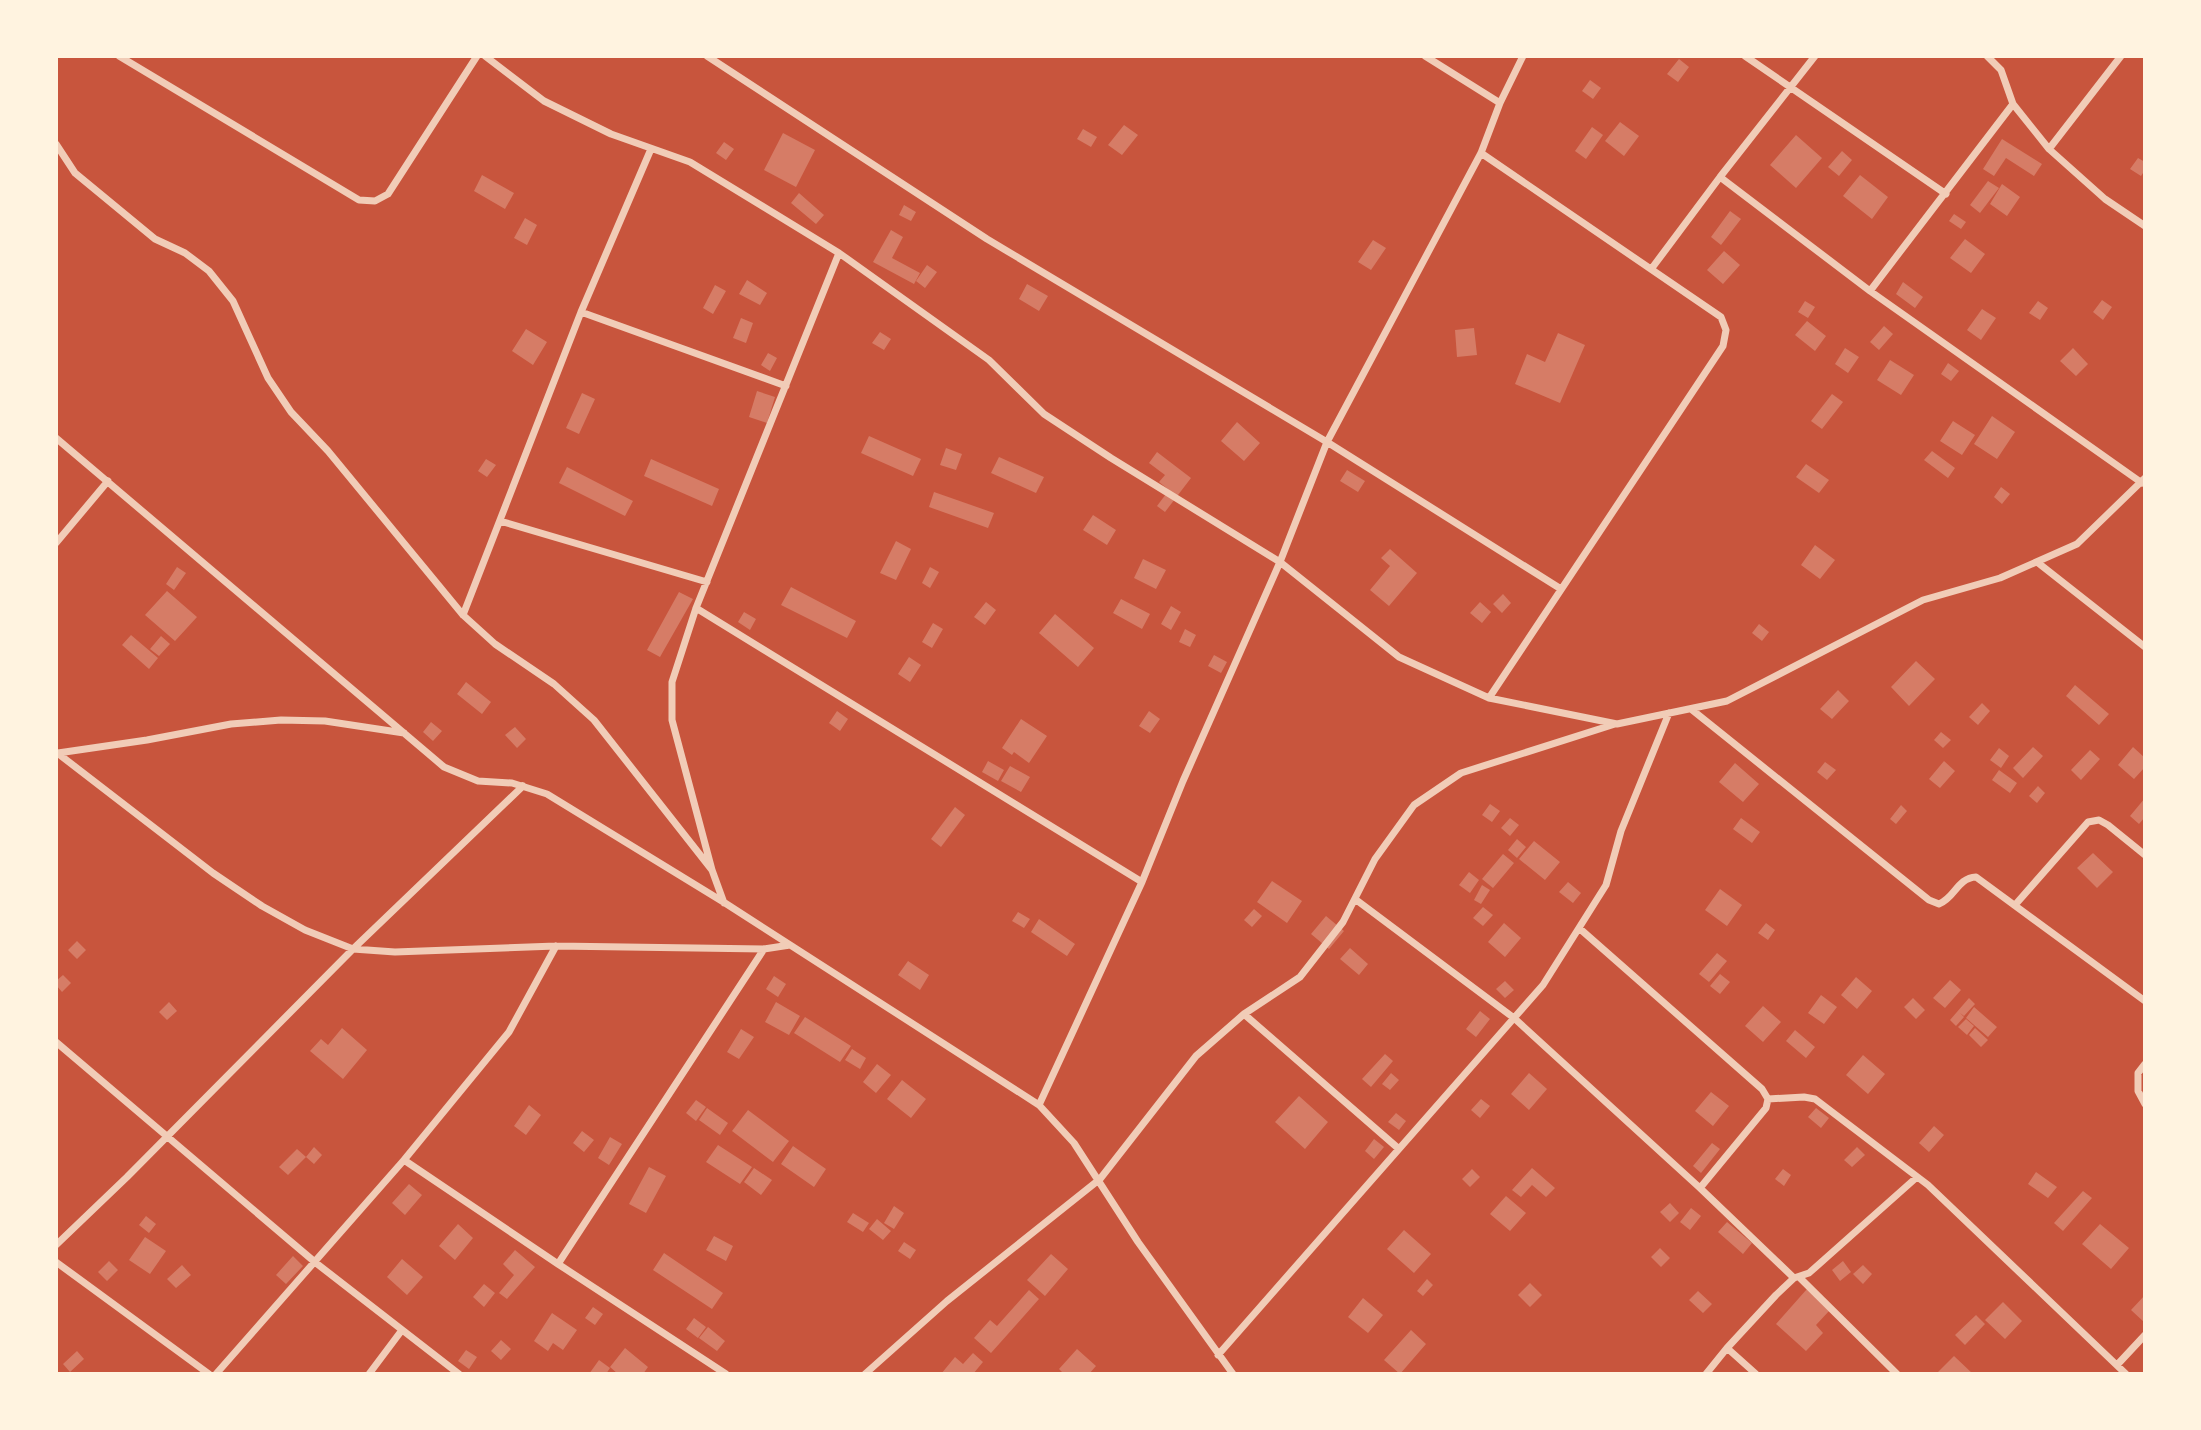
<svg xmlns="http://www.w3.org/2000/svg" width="2201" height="1430" font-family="Lora,serif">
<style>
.building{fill:#d67c66}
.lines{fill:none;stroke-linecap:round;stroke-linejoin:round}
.minor{stroke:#f1ccb7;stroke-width:7}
</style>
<rect width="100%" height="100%" fill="#c8553d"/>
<path class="building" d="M1679,59L1689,67L1678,82L1667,74Z
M1590,80L1601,88L1593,99L1582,91Z
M1620,122L1639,136L1624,156L1605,141Z
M1124,125L1138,135L1122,155L1108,145Z
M1592,127L1603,135L1586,159L1575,151Z
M1083,129L1097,137L1091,147L1077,139Z
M783,133L815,150L796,187L764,170Z
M1796,135L1822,158L1796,188L1770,165Z
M2002,139L2042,164L2034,176L2006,158L1994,176L1983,169Z
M724,142L734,149L726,160L716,153Z
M1842,151L1852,160L1839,176L1828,167Z
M2138,158L2145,162V170L2141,176L2130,169Z
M482,175L514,193L505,209L474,191Z
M1860,175L1888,197L1872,219L1843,196Z
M1988,181L1999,188L1980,213L1970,205Z
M2002,184L2020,197L2007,216L1990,204Z
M799,193L824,215L816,224L791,203Z
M904,205L916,212L911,221L899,215Z
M1730,211L1741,219L1721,245L1711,237Z
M1954,214L1966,222L1961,229L1949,221Z
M525,218L537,225L527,245L514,238Z
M891,230L903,237L892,258L920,273L914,284L873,262Z
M1965,239L1985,254L1971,273L1950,258Z
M1373,240L1386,248L1371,270L1358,262Z
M1724,251L1740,265L1723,284L1707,270Z
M927,265L937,272L925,288L916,281Z
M747,280L767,293L760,305L739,294Z
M1903,282L1923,297L1915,308L1896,294Z
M1027,284L1048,296L1039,311L1019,299Z
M715,285L726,291L713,314L703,308Z
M2102,300L2112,307L2103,320L2093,312Z
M1805,301L1815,307L1808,318L1798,312Z
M2038,301L2048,308L2040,320L2029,313Z
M1982,309L1996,318L1981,340L1967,330Z
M741,318L753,323L746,343L733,338Z
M1807,321L1826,336L1815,351L1795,335Z
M1884,326L1893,334L1879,350L1870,342Z
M1474,328L1477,355L1457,357L1455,330Z
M526,329L547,342L533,365L512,351Z
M880,332L891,339L884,350L872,343Z
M1558,333L1585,345L1560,403L1515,384L1527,354L1545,362Z
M1845,348L1859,357L1848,373L1835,364Z
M2073,348L2088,364L2076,376L2060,361Z
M768,353L777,358L770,371L761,365Z
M1890,360L1914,375L1901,395L1877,380Z
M1948,363L1959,371L1951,381L1941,374Z
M757,391L775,397L767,423L749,417Z
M582,393L595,399L579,434L566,428Z
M1832,394L1843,402L1822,429L1811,421Z
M1992,416L2015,432L1997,459L1974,444Z
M1953,421L1975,435L1962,455L1940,441Z
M1237,422L1260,443L1244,461L1221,441Z
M869,436L921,459L913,476L861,453Z
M946,448L962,454L956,470L940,465Z
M1932,451L1955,468L1948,478L1924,460Z
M1157,452L1191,478L1165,512L1157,506L1169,490L1159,482L1165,475L1149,463Z
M999,457L1044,477L1036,493L991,473Z
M486,459L496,465L487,477L478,471Z
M651,459L719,489L712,506L644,476Z
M1806,464L1829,480L1819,493L1796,477Z
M567,467L633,501L625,516L559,483Z
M1347,470L1365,481L1358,492L1340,481Z
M2001,487L2010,494L2002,504L1994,497Z
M934,492L994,513L988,528L929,507Z
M1093,515L1116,530L1107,545L1083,530Z
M896,541L911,549L896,580L880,573Z
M1815,545L1835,560L1820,579L1801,565Z
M1390,549L1417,573L1389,606L1370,590L1390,566L1381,558Z
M1143,559L1166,570L1156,589L1134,578Z
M177,567L186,573L174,590L166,584Z
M930,567L939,572L930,588L922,583Z
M791,587L856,621L847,638L781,605Z
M167,591L197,617L175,641L145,615Z
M679,592L693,599L660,657L647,650Z
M1503,594L1511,603L1502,613L1493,604Z
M1121,599L1150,614L1142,629L1113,613Z
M986,602L996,610L985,625L974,617Z
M1480,602L1491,612L1482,623L1470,613Z
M1171,606L1181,612L1171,630L1161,624Z
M744,612L756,619L750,630L738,622Z
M1055,614L1094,648L1078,667L1039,633Z
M933,623L943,629L932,648L922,642Z
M1759,624L1769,632L1762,641L1752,633Z
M1185,629L1196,635L1190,647L1179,642Z
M131,635L158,658L149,669L122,645Z
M161,636L170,644L159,656L150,649Z
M1214,655L1227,662L1221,673L1208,666Z
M909,657L921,665L910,682L898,674Z
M1916,661L1935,679L1909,706L1891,687Z
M466,682L491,702L482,714L457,694Z
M2075,685L2109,714L2099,725L2066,696Z
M1838,690L1849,701L1832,719L1820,709Z
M1982,703L1990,711L1978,725L1969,717Z
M837,711L848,719L840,731L829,723Z
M1149,711L1160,719L1150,733L1139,726Z
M1021,719L1047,736L1029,763L1014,752L1012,755L1002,748Z
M431,722L442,731L433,741L423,732Z
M515,727L526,739L517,748L505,735Z
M1941,732L1951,740L1943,748L1934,740Z
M2033,747L2043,756L2023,778L2013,768Z
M2133,747L2145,758V767L2134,779L2118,765Z
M1999,748L2009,756L2001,768L1990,760Z
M2090,750L2100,759L2081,780L2071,770Z
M988,761L1004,770L998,781L982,772Z
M1944,761L1955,771L1940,788L1929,779Z
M1825,762L1836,770L1827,780L1817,772Z
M1735,763L1759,784L1743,802L1719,782Z
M1010,766L1030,777L1021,792L1001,781Z
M1999,770L2017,783L2010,793L1992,780Z
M2038,786L2045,793L2037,803L2029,796Z
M2145,798V817L2139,824L2130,816Z
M1490,804L1500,811L1492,822L1482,815Z
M1901,805L1907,811L1896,824L1890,819Z
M955,807L965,815L941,847L931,839Z
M1510,818L1519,825L1510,836L1501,828Z
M1741,818L1760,832L1752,843L1733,829Z
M1517,839L1526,847L1517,858L1508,850Z
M1534,841L1560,862L1545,880L1519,859Z
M2093,853L2113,872L2097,888L2077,868Z
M1503,854L1514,863L1493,888L1482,879Z
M1469,872L1479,880L1470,893L1459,885Z
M1272,881L1302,901L1287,923L1257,902Z
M1568,882L1581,893L1573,903L1559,892Z
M1482,885L1490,890L1481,904L1474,900Z
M1720,889L1742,905L1727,926L1705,910Z
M1483,907L1493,915L1483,926L1473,918Z
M1254,909L1262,916L1252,927L1244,920Z
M1018,912L1030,919L1024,928L1012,921Z
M1326,916L1344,931L1329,949L1311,934Z
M1039,919L1075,944L1067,956L1031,932Z
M1504,923L1521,938L1505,957L1488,942Z
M1766,923L1775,930L1768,940L1758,933Z
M77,941L86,950L77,959L68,950Z
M1350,948L1368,964L1359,975L1340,959Z
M1717,953L1727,961L1709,982L1699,974Z
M908,961L929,975L920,990L898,975Z
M1720,974L1730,982L1720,994L1710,986Z
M63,975L71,983L62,992L56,985V981Z
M774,976L786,984L778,997L766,989Z
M1856,977L1872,991L1857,1009L1841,995Z
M1950,980L1961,990L1945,1008L1933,998Z
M1505,981L1514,990L1505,998L1496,989Z
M1821,995L1837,1007L1824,1024L1808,1013Z
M1913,998L1925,1010L1916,1019L1904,1007Z
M1969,998L1975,1004L1964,1016L1960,1013L1964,1017L1956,1026L1950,1020Z
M169,1002L177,1011L167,1020L159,1012Z
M776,1002L800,1016L789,1035L765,1022Z
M1763,1006L1781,1022L1763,1042L1745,1026Z
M1974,1007L1997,1027L1988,1037L1966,1018Z
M1480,1011L1490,1019L1476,1037L1466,1029Z
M805,1017L851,1046L840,1062L794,1033Z
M1966,1019L1974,1026L1967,1035L1958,1027Z
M342,1028L367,1050L343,1079L310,1051L321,1039L328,1045Z
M1975,1028L1988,1040L1981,1047L1969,1035Z
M741,1029L754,1037L739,1059L727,1052Z
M1795,1030L1815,1047L1806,1058L1786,1041Z
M852,1049L866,1058L860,1069L845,1060Z
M1385,1054L1393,1061L1371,1087L1362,1079Z
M1863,1055L1885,1074L1868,1094L1846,1075Z
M877,1064L891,1075L876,1093L863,1082Z
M1391,1073L1399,1080L1390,1090L1382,1084Z
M1529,1073L1547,1089L1529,1110L1511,1094Z
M902,1080L926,1099L911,1118L887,1099Z
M1711,1092L1729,1106L1713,1126L1695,1111Z
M1299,1096L1328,1122L1305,1149L1275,1122Z
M1481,1099L1490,1106L1480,1118L1471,1110Z
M696,1100L706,1107L696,1121L686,1113Z
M529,1105L541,1115L526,1135L514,1126Z
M707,1108L728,1123L720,1135L699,1120Z
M1816,1108L1829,1118L1821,1128L1808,1117Z
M748,1110L789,1141L773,1162L732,1131Z
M1396,1113L1406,1121L1399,1130L1388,1122Z
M1934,1126L1944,1135L1929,1152L1919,1143Z
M582,1131L594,1140L584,1152L573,1143Z
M610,1137L622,1144L609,1165L598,1158Z
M1374,1139L1384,1147L1374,1159L1365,1151Z
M1712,1143L1720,1149L1701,1173L1693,1166Z
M718,1145L752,1167L740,1184L706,1162Z
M793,1146L826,1169L814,1187L781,1164Z
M314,1147L322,1155L314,1164L306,1157Z
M1857,1147L1865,1155L1852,1167L1844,1160Z
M297,1149L306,1157L288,1175L279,1167Z
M649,1167L666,1176L646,1213L629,1204Z
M754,1168L772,1180L761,1195L744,1182Z
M1532,1168L1555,1188L1546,1197L1532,1185L1521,1197L1512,1190Z
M1472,1169L1480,1177L1470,1187L1462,1179Z
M1783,1169L1791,1175L1784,1186L1775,1179Z
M2036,1172L2057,1187L2048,1198L2028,1184Z
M409,1184L422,1195L405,1215L392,1203Z
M2083,1191L2092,1198L2063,1231L2054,1223Z
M1506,1196L1526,1213L1510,1231L1490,1214Z
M1670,1203L1679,1213L1670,1222L1660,1212Z
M894,1206L904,1213L894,1229L884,1223Z
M1691,1208L1701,1216L1690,1230L1680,1222Z
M853,1213L869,1223L863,1232L847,1222Z
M146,1216L156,1224L149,1233L139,1225Z
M877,1219L891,1231L883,1240L869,1229Z
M1727,1222L1752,1243L1743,1254L1718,1232Z
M458,1224L473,1238L455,1260L439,1246Z
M2100,1224L2129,1248L2111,1269L2082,1244Z
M1404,1230L1431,1254L1414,1273L1387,1249Z
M714,1236L733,1246L726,1261L706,1250Z
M145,1237L166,1251L150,1274L129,1260Z
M904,1242L916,1250L910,1259L898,1251Z
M1660,1248L1670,1258L1661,1267L1651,1257Z
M515,1250L535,1267L507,1299L499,1293L514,1275L503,1264Z
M664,1253L723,1293L712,1309L653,1270Z
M1051,1254L1068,1269L1045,1296L1027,1280Z
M293,1256L303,1266L286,1284L276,1275Z
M402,1259L423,1277L407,1295L387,1277Z
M109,1261L118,1270L107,1281L98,1272Z
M1843,1261L1851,1272L1840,1281L1832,1270Z
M182,1265L191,1275L176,1288L167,1279Z
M1863,1265L1872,1274L1863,1284L1853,1274Z
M1427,1279L1433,1285L1423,1296L1417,1291Z
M1530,1283L1542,1295L1530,1307L1518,1295Z
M484,1284L495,1293L484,1307L473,1297Z
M1807,1289L1830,1310L1816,1325L1823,1333L1806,1351L1776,1324Z
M1029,1290L1039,1299L991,1353L974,1338L990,1320L997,1326Z
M1698,1291L1712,1304L1703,1313L1689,1300Z
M2145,1295V1323L2131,1310Z
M1363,1298L1383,1315L1368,1333L1348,1317Z
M2003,1302L2022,1321L2005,1339L1985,1320Z
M593,1307L603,1314L595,1325L585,1318Z
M552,1313L577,1330L563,1350L553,1343L548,1351L534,1341Z
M1976,1315L1985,1324L1965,1345L1955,1335Z
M694,1318L706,1327L698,1338L686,1329Z
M708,1327L725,1341L717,1351L699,1338Z
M1411,1330L1426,1344L1400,1374L1384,1360Z
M501,1340L511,1349L501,1360L491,1351Z
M625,1348L648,1367L643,1374H618L610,1367Z
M1077,1349L1096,1366L1089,1374H1064L1059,1369Z
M466,1350L477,1357L469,1369L458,1361Z
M77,1351L84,1359L70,1372L63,1364Z
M973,1353L983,1362L973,1374H941L955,1357L963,1364Z
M1954,1356L1973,1374H1936Z
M599,1360L610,1368L606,1374H589Z"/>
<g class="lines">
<path class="minor" d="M119,56L359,200L375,201L388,194L477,56
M485,56L544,101L611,134L690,162L839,253L989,360L1044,414L1111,458L1280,562L1399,657L1489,698L1617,724L1727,701L1923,600L2000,578L2077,544L2145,478
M707,56L987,239L1327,442L1561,589
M1425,56L1500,103
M1745,56L1946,194
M1987,56L2001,70L2013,104L2049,149L2105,199L2145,226
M56,144L75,173L155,239L185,253L209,271L233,301L268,378L291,412L328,451L463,615L495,644L554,684L594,720L712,870
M651,149L581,312L786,386
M2049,149L2121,56
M1481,153L1721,317L1726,330L1723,346L1489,698
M1720,177L1870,291L2142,483
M1652,268L1720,177L1815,56
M1870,291L2013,104
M56,438L444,767L478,781L512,783L547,794L725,903L1039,1105L1074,1143L1138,1242L1233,1374
M500,521L707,582
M56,543L108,481
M2037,562L2145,647
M696,608L1142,882
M463,615L581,312
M1691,709L1929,900L1939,904C1955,898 1957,878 1976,877L2145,1001
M56,752L213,873L262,906L305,930L353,949L395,952L556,946L764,949L790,945
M58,753L147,740L231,724L281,720L325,721L404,733
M1355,899L1514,1018L1700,1188L1794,1278
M724,903L712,870L672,720V682L696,608L839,253
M2015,905L2088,822L2099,820L2108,825L2145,855
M1579,928L1762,1089L1768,1099L1766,1108L1700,1188
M1244,1014L1399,1149
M56,1042L316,1263L459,1374
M2145,1064L2138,1073V1091L2145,1104
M1768,1099L1804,1097L1815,1099L1928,1185L2126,1374
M1039,1105L1142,882L1183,781L1280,562L1327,442L1481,153L1500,103L1523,56
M404,1160L558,1264L726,1374
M56,1245L127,1177L353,949L523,786
M56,1262L209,1374
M558,1264L764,949
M1799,1277L1897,1374
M1727,1348L1756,1374
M1218,1355L1543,985L1606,885L1621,831L1669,713
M2117,1365L2145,1335
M216,1374L404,1160L509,1032L556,946
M369,1374L402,1330
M865,1374L947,1301L1100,1179L1196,1056L1244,1014L1300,977L1343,922L1375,859L1414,805L1461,773L1615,724
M1706,1374L1727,1348L1776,1295L1794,1278L1809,1273L1917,1177"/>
</g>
<rect width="2201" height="1430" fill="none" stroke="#fff3e0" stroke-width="116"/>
</svg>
